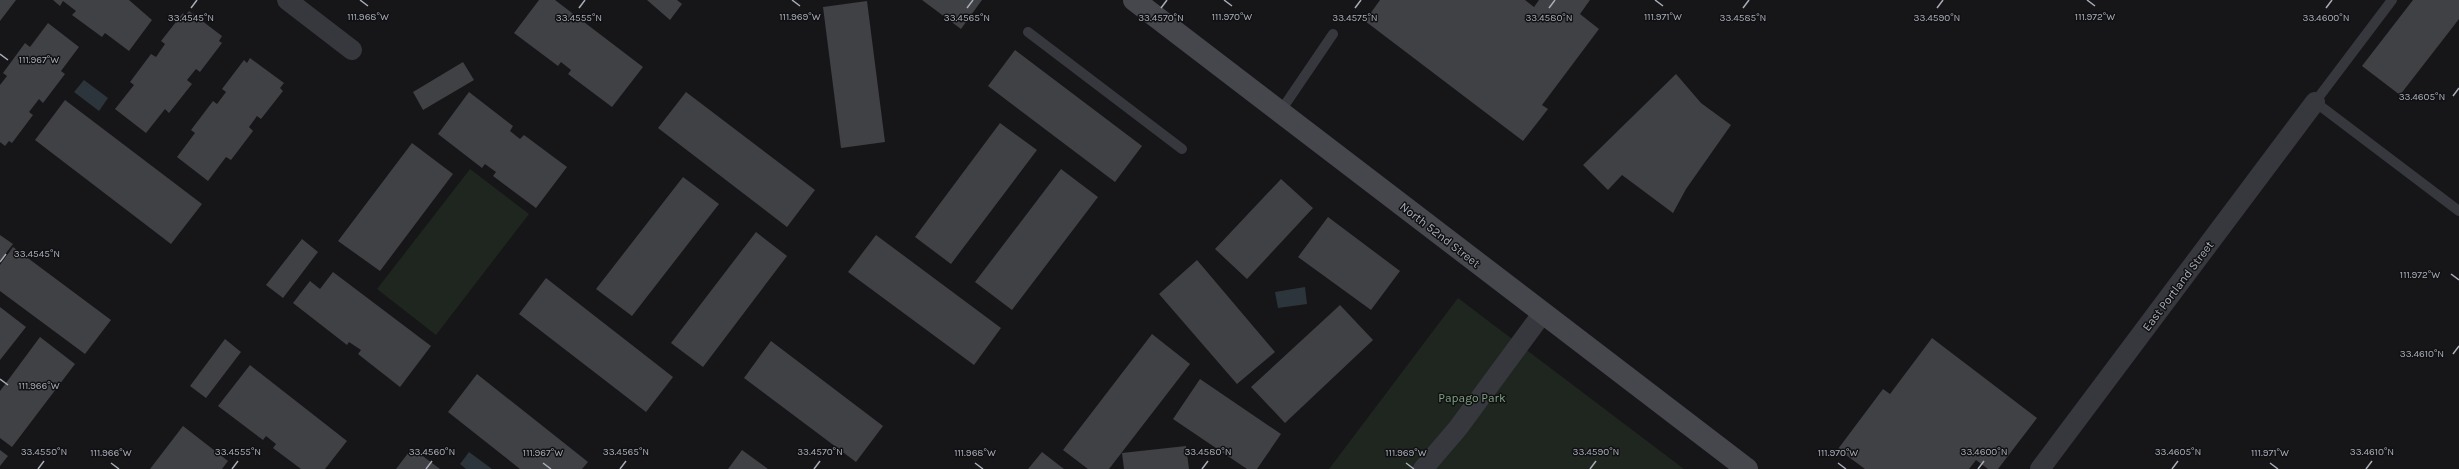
<svg xmlns="http://www.w3.org/2000/svg" width="2459" height="469" font-family="Karla,sans-serif">
<style>
.green{fill:#1e261f}
.water{fill:#2c353c}
.building{fill:#404145}
.lines{fill:none;stroke-linecap:round;stroke-linejoin:round}
.service{stroke:#37383d;stroke-width:10}
.minor{stroke:#37383d;stroke-width:20}
.secondary{stroke:#45474d;stroke-width:22}
.ticks{fill:none;stroke:#a8adb8;stroke-width:1.5}
.labels{text-anchor:middle;stroke-width:3;stroke-linejoin:round;paint-order:stroke}
.street-label{font-size:12px;fill:#a8adb8;stroke:#111113}
.park-label{font-size:12px;fill:#7fa381;stroke:#111113}
.ticks-label{font-size:10px;text-anchor:middle;fill:#a8adb8;stroke:#111113;stroke-width:3;stroke-linejoin:round;paint-order:stroke}
</style>
<rect width="100%" height="100%" fill="#161618"/>
<path class="green" d="M470,169L529,214L436,335L377,289Z
M1458,298L1684,469H1329Z"/>
<path class="water" d="M84,80L108,98L99,111L74,92Z
M1305,287L1307,304L1278,308L1275,292Z
M469,452L492,469H466L460,464Z"/>
<path class="building" d="M0,0H16L0,21Z
M53,0H129L152,20L129,51L105,33L102,37L72,15L76,11L63,1L60,6Z
M539,0H555L643,67L612,107L568,74L571,70L561,62L558,66L514,33Z
M647,0H677L682,4L670,20Z
M922,0H982L961,29Z
M1380,0H1525L1534,7L1539,0H1590L1580,14L1599,29L1542,105L1548,109L1523,141L1365,21Z
M2413,0H2459V19L2400,95L2362,66Z
M867,1L885,142L841,148L823,7Z
M189,11L222,36L219,41L222,43L200,72L196,69L187,80L192,84L169,113L165,109L146,133L115,109L134,85L130,82L151,54L156,57L165,44L161,41L183,13L185,16Z
M48,23L79,47L61,71L65,74L43,103L39,99L29,112L33,115L12,143L9,141L5,146L0,142V85L7,76L3,73L25,43L30,47Z
M1015,50L1142,146L1115,182L988,86Z
M250,58L284,83L280,88L283,91L261,119L257,116L249,127L253,131L231,160L226,157L208,181L177,157L195,133L191,130L213,101L217,104L226,92L222,89L244,60L247,63Z
M463,62L474,80L423,110L413,92Z
M1676,74L1701,103L1731,125L1686,189L1673,213L1622,175L1608,190L1583,165Z
M469,92L513,126L510,131L520,139L524,135L567,167L536,208L493,176L496,172L485,164L482,168L438,134Z
M686,92L815,190L787,227L658,128Z
M65,100L202,204L171,244L35,140Z
M1000,123L1037,150L951,264L915,237Z
M412,143L453,174L380,271L338,241Z
M1061,169L1098,197L1012,310L975,282Z
M683,177L719,204L632,316L596,289Z
M1281,179L1313,208L1247,279L1215,249Z
M1328,217L1400,271L1371,310L1298,257Z
M756,232L787,256L703,367L671,343Z
M0,235L13,244L0,261Z
M876,235L1001,328L974,365L848,272Z
M302,239L318,252L283,298L266,285Z
M13,247L111,320L85,354L0,291V265Z
M1197,260L1275,352L1237,384L1159,294Z
M333,272L431,346L400,387L358,354L361,350L349,342L347,345L293,303L310,281L320,289Z
M546,278L673,377L646,412L519,314Z
M1340,305L1373,340L1285,423L1251,387Z
M0,307L26,327L0,360Z
M1152,334L1190,364L1109,469H1088L1063,450Z
M40,337L75,364L12,447L0,438V391Z
M1932,338L2037,418L1998,469H1988L1976,460L1969,469H1865L1838,449L1883,389L1890,394Z
M225,339L241,352L206,398L190,386Z
M771,341L883,426L856,462L744,378Z
M250,365L347,441L325,469H301L273,448L276,444L266,436L263,440L218,406Z
M477,374L588,462L582,469H520L448,412Z
M1200,379L1281,434L1257,469H1247L1173,419Z
M183,426L228,461L222,469H150Z
M1186,446L1189,469H1124L1122,453Z
M412,448L440,469H396Z
M0,450L8,456L0,466Z
M742,450L768,469H728Z
M1042,452L1064,469H1028Z"/>
<g class="lines">
<path class="service" d="M2392,0L2315,102L2459,211
M1028,32L1182,149
M1280,112L1333,34"/>
<path class="minor" d="M287,0L352,50
M1423,469L1458,428L1542,314
M2040,469L2315,102"/>
<path class="secondary" d="M1134,0L1747,469"/>
</g>
<path class="ticks" d="M360,0L368,6M792,0L800,6M1224,0L1232,6M1655,0L1663,6M2087,0L2095,6M191,8L197,0M579,8L585,0M967,8L973,0M1161,8L1167,0M1355,8L1361,0M1549,8L1555,0M1743,8L1749,0M1937,8L1943,0M2326,8L2332,0M0,54L8,60M2453,96L2459,88M0,262L6,254M2451,274L2459,280M2453,354L2459,346M0,379L8,385M111,463L119,469M543,463L551,469M975,463L983,469M1406,463L1414,469M1838,463L1846,469M2270,463L2278,469M38,469L44,461M232,469L238,461M426,469L432,461M620,469L626,461M814,469L820,461M1202,469L1208,461M1590,469L1596,461M1978,469L1984,461M2172,469L2178,461M2366,469L2372,461"/>
<g class="labels">
<g class="street-label">
<text transform="translate(1440 235) rotate(38)" y="4">North 52nd Street</text>
<text transform="translate(2178 286) rotate(-53)" y="4">East Portland Street</text>
</g>
<g class="park-label">
<text x="1472" y="402">Papago Park</text>
</g>
</g>
<g class="ticks-label">
<text x="2095" y="20">111.972°W</text>
<text x="368" y="20">111.968°W</text>
<text x="800" y="20">111.969°W</text>
<text x="1232" y="20">111.970°W</text>
<text x="1663" y="20">111.971°W</text>
<text x="191" y="21">33.4545°N</text>
<text x="579" y="21">33.4555°N</text>
<text x="967" y="21">33.4565°N</text>
<text x="1161" y="21">33.4570°N</text>
<text x="1355" y="21">33.4575°N</text>
<text x="1549" y="21">33.4580°N</text>
<text x="1743" y="21">33.4585°N</text>
<text x="1937" y="21">33.4590°N</text>
<text x="2326" y="21">33.4600°N</text>
<text x="39" y="63">111.967°W</text>
<text x="2422" y="100">33.4605°N</text>
<text x="37" y="257">33.4545°N</text>
<text x="2420" y="278">111.972°W</text>
<text x="2422" y="357">33.4610°N</text>
<text x="39" y="389">111.966°W</text>
<text x="44" y="455">33.4550°N</text>
<text x="238" y="455">33.4555°N</text>
<text x="432" y="455">33.4560°N</text>
<text x="626" y="455">33.4565°N</text>
<text x="820" y="455">33.4570°N</text>
<text x="1208" y="455">33.4580°N</text>
<text x="1596" y="455">33.4590°N</text>
<text x="1984" y="455">33.4600°N</text>
<text x="2178" y="455">33.4605°N</text>
<text x="2372" y="455">33.4610°N</text>
<text x="111" y="456">111.966°W</text>
<text x="543" y="456">111.967°W</text>
<text x="975" y="456">111.968°W</text>
<text x="1406" y="456">111.969°W</text>
<text x="1838" y="456">111.970°W</text>
<text x="2270" y="456">111.971°W</text>
</g>
</svg>
